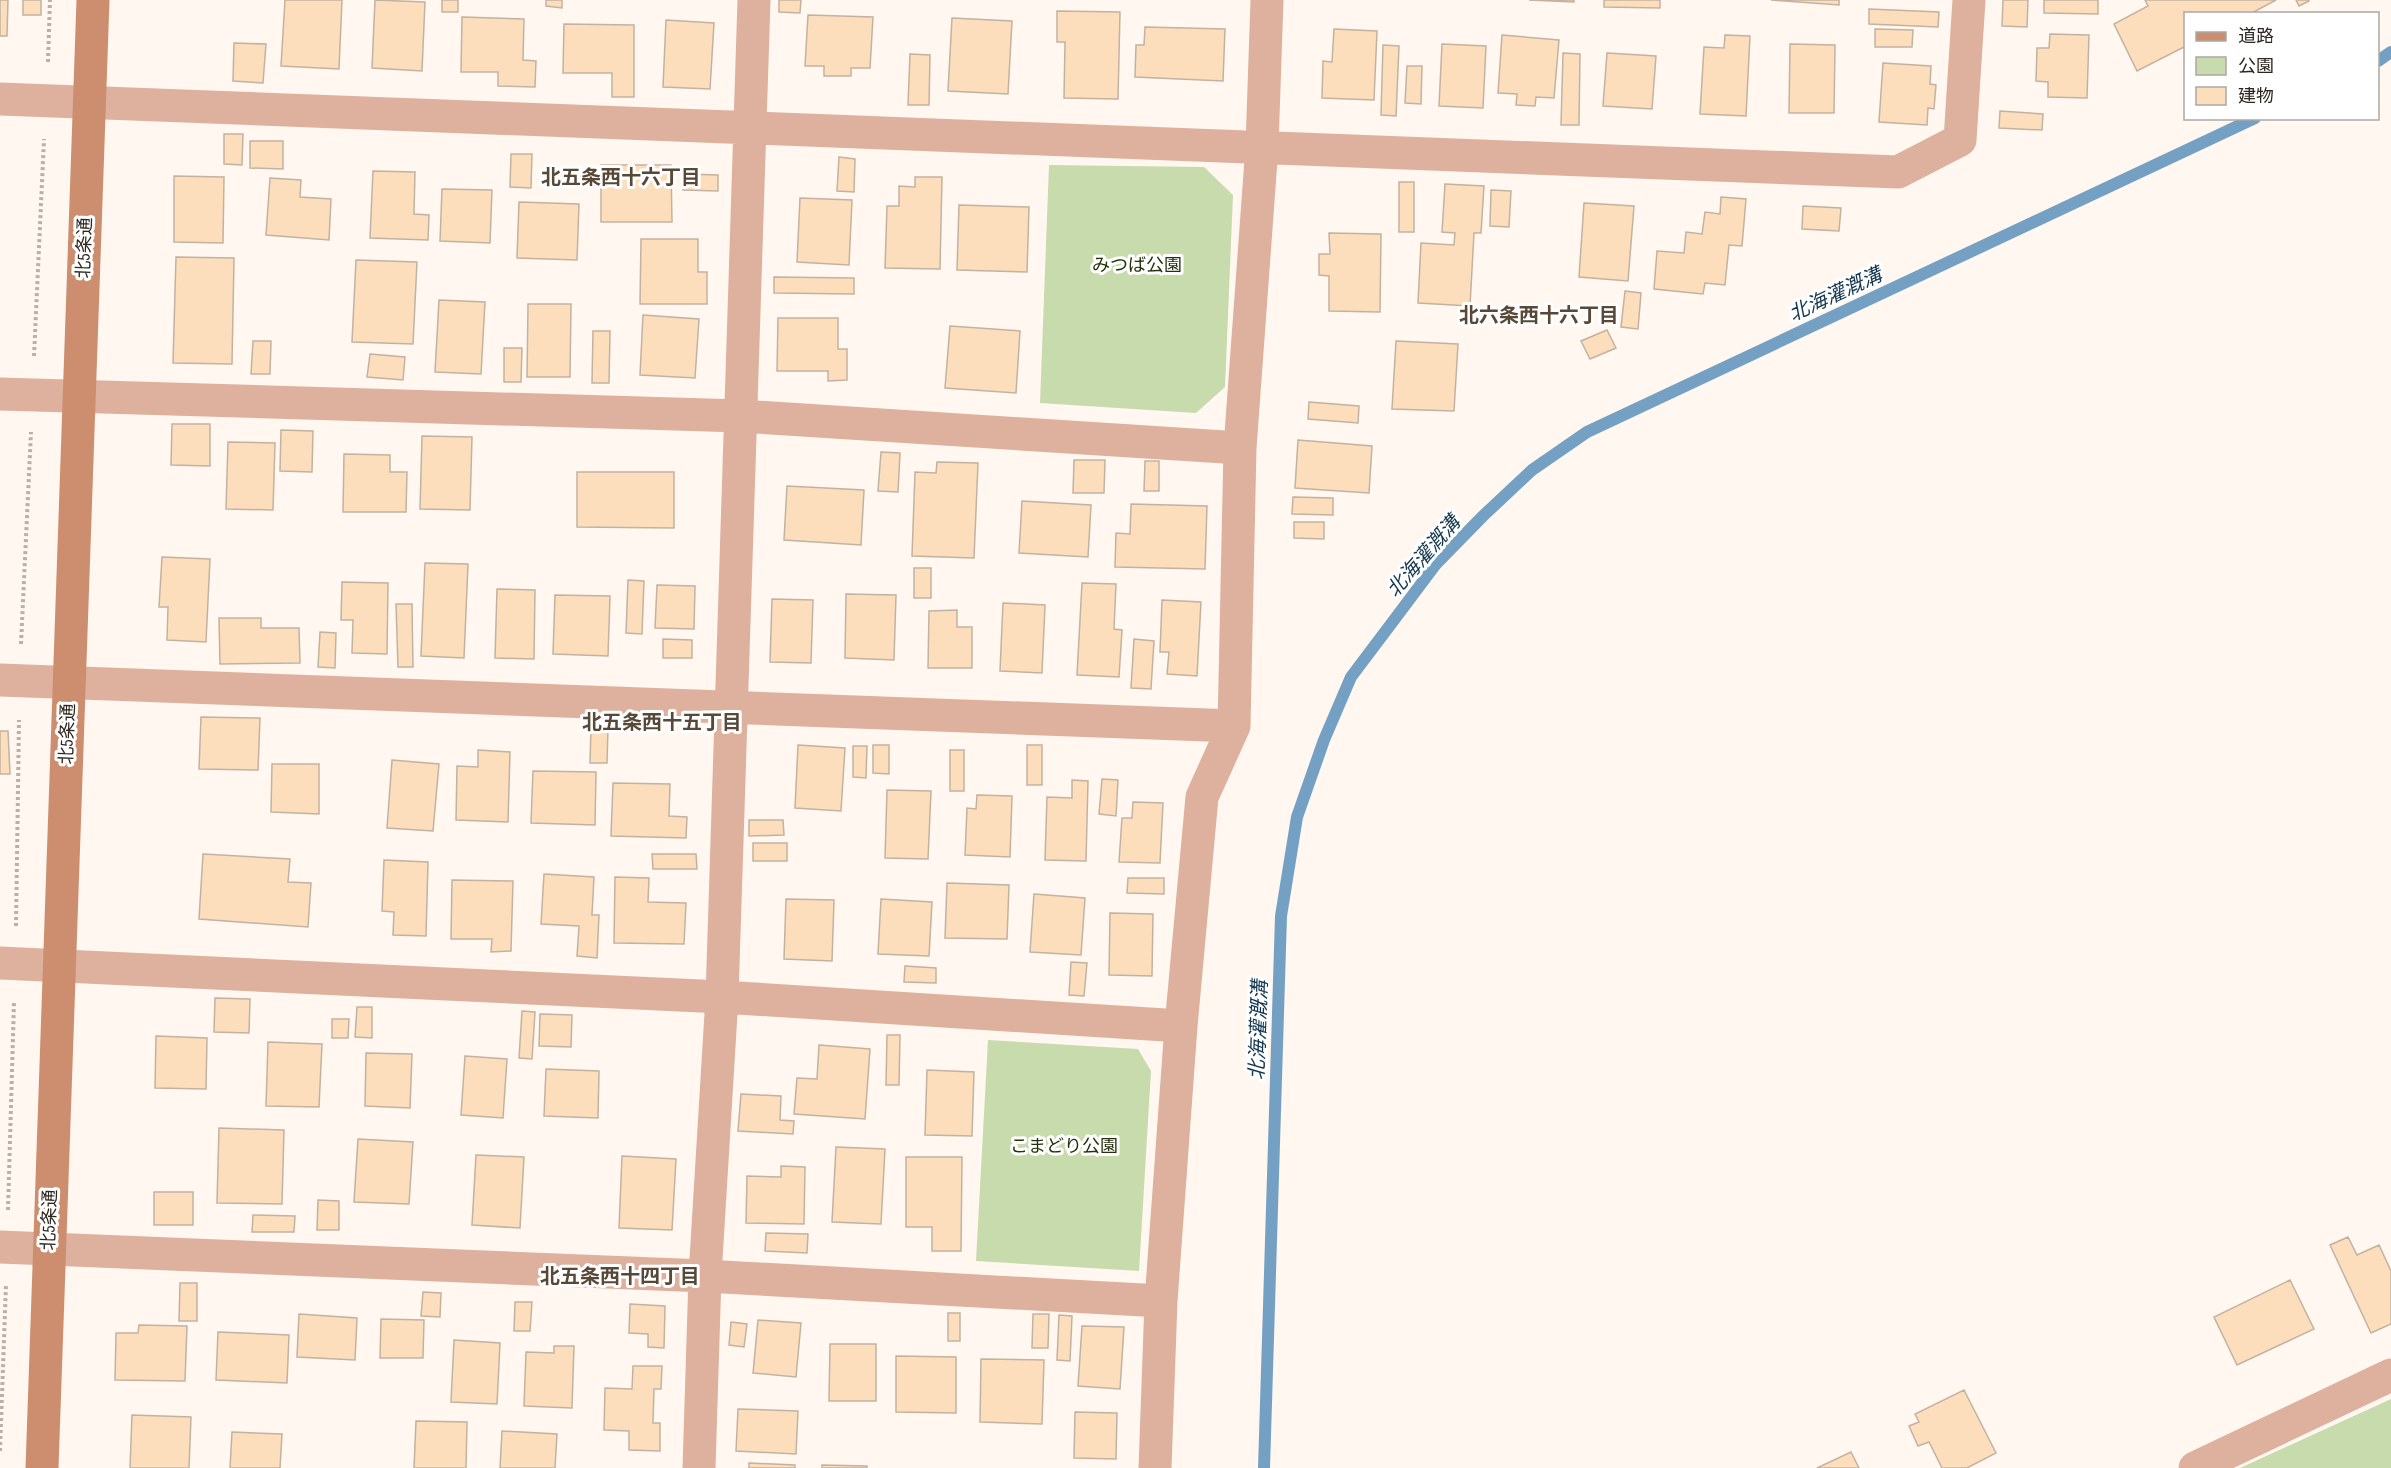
<svg xmlns="http://www.w3.org/2000/svg" width="2391" height="1468" font-family="'Sofia Sans Condensed','Noto Sans JP',sans-serif">
<style>
.green{fill:#c8dbac}
.lines{fill:none;stroke-linecap:round;stroke-linejoin:round}
.stream{stroke:#74a1c3;stroke-width:12}
.building{fill:#fcdebc;stroke:#c3b2a0;stroke-width:1.5}
.path{stroke:#b8b1aa;stroke-width:4;stroke-dasharray:3 3;stroke-linecap:butt}
.street{stroke:#ddb19d;stroke-width:33}
.secondary{stroke:#cd8e70;stroke-width:33}
.labels{text-anchor:middle;stroke-width:6;stroke-linejoin:round;paint-order:stroke}
.street-label{font-size:18px;fill:#2d261f;stroke:#fff}
.park-label{font-size:18px;fill:#24310c;stroke:#fff}
.neighbourhood-label{font-size:20px;font-weight:bold;fill:#574838;stroke:#fff}
.water-label{font-size:20px;font-style:italic;fill:#133850;stroke:#fff}
</style>
<rect width="100%" height="100%" fill="#fff7f0"/>
<path class="green" d="M1049,165L1204,167L1233,195L1225,387L1196,413L1040,403Z
M988,1040L1138,1049L1151,1071L1139,1271L976,1261Z
M2391,1399V1468H2240Z"/>
<g class="lines">
<path class="stream" d="M2378,61L2391,52
M1264,1468L1281,916L1297,817L1324,740L1351,677L1394,620L1436,564L1483,516L1532,470L1587,432L2255,118"/>
</g>
<path class="building" d="M0,0H8L7,36H0Z
M23,0H41V15H23Z
M285,0H342L339,69L281,66Z
M375,0L425,2L422,71L372,68Z
M442,0H458V12H442Z
M546,0H562V8L546,6Z
M779,0H801L800,13L779,12Z
M1529,0H1574V2Z
M1604,0H1660V8L1604,7Z
M1771,0H1839V5Z
M2003,0H2028L2027,27L2002,26Z
M2044,0H2098V14L2044,13Z
M2145,0H2276L2250,14H2186V46L2137,71L2114,24L2148,6Z
M2296,0H2309V1L2299,6Z
M1869,9L1939,12L1938,27L1869,24Z
M1057,11L1120,12L1118,99L1064,98L1065,42H1057Z
M808,15L873,17L870,68H851V76H824V66H805Z
M462,17L524,19L523,60L536,61L535,87L498,86V72H461Z
M952,18L1012,21L1008,94L948,91Z
M666,20L714,23L710,89L663,87Z
M564,24L634,25V97H612V73H563Z
M1145,27L1225,29L1223,81L1135,77L1136,45H1144Z
M1334,29L1377,31L1374,100L1322,98L1323,61L1332,62Z
M1875,29L1913,30L1912,47H1875Z
M2050,34L2089,35L2087,98L2048,97V82L2036,81L2037,48H2049Z
M1502,35L1559,40L1554,98L1536,97L1535,106L1516,105L1517,94L1498,93Z
M1725,35L1750,36L1746,116L1700,114L1704,47L1724,48Z
M234,43L266,44L263,83L233,81Z
M1442,44L1486,46L1483,108L1439,106Z
M1790,44L1835,45L1834,113H1789Z
M1383,45L1399,46L1396,116L1381,115Z
M1563,53L1580,54L1579,125H1561Z
M1607,53L1656,56L1652,109L1603,106Z
M910,54L930,55L929,105H908Z
M1883,63L1931,66L1930,84L1936,85L1934,109L1928,108L1927,125L1879,122Z
M1407,66H1422L1421,104L1405,103Z
M2000,111L2043,114L2042,130L1999,128Z
M224,134H243L242,165L224,164Z
M250,141H283V169L250,168Z
M511,154H532L531,188L510,187Z
M839,157L855,159L854,192L837,191Z
M601,165H671L672,222H601Z
M373,171L415,172L414,214L429,215L428,240L370,238Z
M684,174L718,175V191L683,190Z
M174,176L224,177L223,243L174,242Z
M915,177H942L940,269L885,268L887,206H899V186L915,187Z
M270,178L301,180L300,197L331,199L329,240L266,235Z
M1399,182H1414V232H1399Z
M1445,184L1484,186L1481,233H1474L1470,306L1418,303L1421,243L1454,245L1455,233L1442,232Z
M442,189L492,190L490,243L440,241Z
M1491,190L1511,191L1509,227L1490,226Z
M1721,197L1746,199L1742,246L1729,245L1725,285L1705,283L1703,294L1654,289L1657,251L1684,253L1686,232L1702,234L1705,212L1720,214Z
M800,198L852,200L849,265L797,262Z
M519,202L579,204L577,260L517,258Z
M1584,203L1634,206L1628,281L1579,277Z
M959,205L1029,207L1027,272L957,270Z
M1803,206L1841,208L1839,231L1802,229Z
M1329,233L1381,234L1380,312L1329,311V276L1319,275V254H1330Z
M641,239H698V272H707V304H640Z
M176,257L234,258L232,364L173,363Z
M356,260L417,262L413,344L352,342Z
M774,277L854,278V294L774,293Z
M1625,291L1641,293L1638,329L1621,327Z
M439,300L485,302L481,374L435,372Z
M528,304H571L570,377H527Z
M643,315L699,319L695,378L640,375Z
M778,318H838V349H847V380L828,381V371H777Z
M950,326L1020,331L1016,393L945,388Z
M1607,330L1616,348L1590,359L1581,341Z
M593,331H610L609,383H592Z
M253,341H271L270,374H251Z
M1396,341L1458,344L1454,411L1392,409Z
M504,348H522L521,382H504Z
M370,354L405,357L403,380L367,377Z
M1309,402L1359,406L1358,423L1308,419Z
M172,424H210V466L171,465Z
M281,430L313,431L312,472L280,471Z
M422,436L472,437L470,510L420,509Z
M1298,440L1372,446L1369,493L1295,488Z
M228,442L275,443L273,510L226,509Z
M881,452L900,453L898,492L878,491Z
M344,454L390,455V472H407L406,512H343Z
M1074,460H1105L1104,493H1073Z
M1145,461H1159V491H1144Z
M937,462L978,463L974,558L912,556L915,472L936,473Z
M577,472H674V528L577,527Z
M787,486L864,490L861,545L784,540Z
M1293,497L1333,498V515L1292,514Z
M1022,501L1091,505L1088,557L1019,553Z
M1131,504L1207,506L1205,569L1115,567L1116,533L1130,534Z
M1294,522H1324V539L1294,538Z
M162,557L210,559L206,642L167,640L168,607H159Z
M425,563L468,564L464,658L421,656Z
M914,568H931V598H914Z
M628,580L644,581L642,634L626,633Z
M342,582L388,583L387,654L352,653L353,620H341Z
M1082,583L1116,584L1114,629L1122,630L1119,677L1077,675Z
M657,585L695,586L694,629L655,628Z
M497,589L535,590L534,659L495,658Z
M846,594L896,595L894,660L845,658Z
M555,595L610,596L608,656L553,654Z
M772,599L813,600L811,663L770,662Z
M1162,600L1201,602L1197,676L1167,674L1169,652H1160Z
M1003,603L1045,605L1042,673L1000,671Z
M396,604H412L413,667H398Z
M957,610V627H972V668H928L929,611Z
M219,618H261V628H299L300,663L220,664Z
M320,632L336,633L335,668L318,667Z
M663,639L692,640V658H663Z
M1134,639L1154,641L1151,689L1131,688Z
M201,717L260,718L258,770L199,769Z
M591,727L608,728L607,763H590Z
M0,731H8L10,774H0Z
M798,745L845,748L841,811L795,808Z
M873,745H889V774L873,773Z
M1027,745H1042V785H1027Z
M853,746H867L866,778L853,777Z
M478,750L510,752L508,822L456,820L457,766L478,767Z
M950,750H964V791H950Z
M392,760L439,764L433,831L387,828Z
M272,764H319V814L271,812Z
M533,771L596,772L595,825L531,823Z
M1102,779L1118,780L1116,816L1099,814Z
M1072,780L1088,781L1086,861L1045,860L1047,797L1072,798Z
M613,783L670,784L669,816L687,817L686,838L611,836Z
M887,790L931,791L928,859L885,858Z
M977,795L1012,796L1010,857L965,855L967,808L976,809Z
M1133,802L1163,803L1160,863L1119,862L1122,818H1132Z
M749,820H783L784,835L749,836Z
M753,843H787V861H753Z
M203,854L290,859L288,882L311,883L308,927L199,919Z
M652,854H696L697,869H653Z
M384,860L428,862L426,936L393,935L394,912L382,911Z
M544,874L594,877L592,915H599L597,958L577,956L579,926L541,924Z
M615,877L649,878L648,902L686,903L684,944L614,943Z
M1128,878H1164V894L1127,893Z
M452,880L513,881L511,951L491,952L492,939H451Z
M947,883L1009,885L1007,939L945,938Z
M1034,894L1085,898L1081,955L1030,952Z
M786,899L834,900L832,961L784,959Z
M881,899L932,902L929,956L878,954Z
M1110,913L1153,914L1152,976L1109,975Z
M1071,962L1087,963L1084,996L1069,995Z
M905,966L936,968V983L904,982Z
M215,998L250,999L249,1033L214,1032Z
M357,1007H372V1038L355,1037Z
M522,1011L535,1012L532,1059L519,1058Z
M540,1014L572,1015L571,1047L539,1046Z
M332,1019H349L348,1038H332Z
M887,1035H900L899,1085H886Z
M156,1036L207,1038L206,1089L155,1088Z
M268,1042L322,1044L319,1107L266,1106Z
M819,1045L870,1049L865,1119L794,1114L797,1078L817,1079Z
M366,1053L412,1054L410,1108L365,1106Z
M465,1056L507,1059L503,1118L461,1115Z
M546,1069L599,1071L598,1118L544,1116Z
M927,1070L974,1072L972,1136L925,1135Z
M741,1094L781,1096L780,1120L794,1121L793,1134L738,1131Z
M219,1128L284,1130L282,1204L217,1203Z
M358,1139L413,1142L409,1204L354,1202Z
M836,1147L885,1149L881,1224L832,1222Z
M476,1155L524,1157L520,1228L472,1225Z
M622,1156L676,1159L672,1230L619,1228Z
M906,1157H962L961,1251H932V1227H906Z
M781,1166L805,1167L804,1224L746,1223L747,1176L781,1177Z
M154,1192H193V1225H154Z
M318,1200L339,1201V1230H317Z
M253,1215L295,1216L294,1232H252Z
M766,1233L808,1234L807,1253L765,1251Z
M2348,1237L2357,1255L2379,1245L2391,1271V1324L2371,1333L2330,1245Z
M2290,1280L2314,1329L2237,1365L2214,1317Z
M180,1283H197V1321H179Z
M423,1292L441,1293L440,1317L421,1316Z
M515,1302H532L530,1331H514Z
M630,1304L665,1306L664,1348L648,1347V1334L629,1333Z
M948,1313H960V1341H948Z
M299,1314L357,1318L355,1360L297,1357Z
M1033,1314H1049L1048,1348H1032Z
M1059,1315L1072,1316L1070,1361L1057,1360Z
M381,1319L424,1320L423,1358H380Z
M758,1320L801,1323L796,1377L753,1373Z
M731,1322L747,1324L744,1347L729,1345Z
M139,1325L187,1326L185,1381L115,1380L116,1333H138Z
M1082,1326L1124,1327L1120,1389L1078,1386Z
M218,1332L289,1335L287,1383L216,1380Z
M454,1340L500,1343L497,1404L451,1402Z
M830,1344H876V1401H829Z
M554,1346H574L572,1408L524,1406L526,1352L554,1353Z
M896,1356L956,1357V1413L896,1412Z
M981,1359L1044,1360L1042,1424L980,1422Z
M633,1366H662L661,1389H654L653,1423H660V1451L629,1450V1431L604,1430L605,1388L632,1389Z
M1964,1390L1996,1453L1967,1468H1942L1929,1442L1918,1446L1909,1426L1919,1422L1915,1414Z
M738,1409L798,1411L796,1454L736,1451Z
M1075,1412L1117,1413L1116,1459L1074,1458Z
M132,1415L191,1417L189,1468H130Z
M416,1421L467,1422L466,1468H414Z
M502,1431L557,1434L555,1468H500Z
M232,1432L282,1434L280,1468H230Z
M1851,1452L1859,1468H1817Z
M749,1463L795,1465V1468H749Z
M822,1465L867,1466V1468H822Z"/>
<g class="lines">
<path class="path" d="M48,62L50,0
M34,356L44,139
M21,644L31,432
M16,926L19,720
M8,1210L14,1002
M0,1451L6,1284"/>
<path class="street" d="M0,99L1898,172L1960,140L1969,0
M0,394L741,416L1240,448
M0,680L1234,726
M0,963L722,997L1181,1026
M0,1247L705,1276L1161,1301
M699,1468L705,1276L722,997L754,0
M1155,1468L1161,1301L1181,1026L1202,797L1234,726L1240,448L1262,146L1267,0
M2195,1468L2391,1375"/>
<path class="secondary" d="M42,1468L93,0"/>
</g>
<g class="labels">
<g class="street-label">
<text transform="translate(84 248) rotate(-88)" y="6">北5条通</text>
<text transform="translate(67 734) rotate(-88)" y="6">北5条通</text>
<text transform="translate(49 1220) rotate(-88)" y="6">北5条通</text>
</g>
<g class="park-label">
<text x="1137" y="271">みつば公園</text>
<text x="1064" y="1152">こまどり公園</text>
</g>
<g class="neighbourhood-label">
<text x="621" y="184">北五条西十六丁目</text>
<text x="1539" y="322">北六条西十六丁目</text>
<text x="662" y="729">北五条西十五丁目</text>
<text x="620" y="1283">北五条西十四丁目</text>
</g>
<g class="water-label">
<text transform="translate(1835 294) rotate(-25)" y="7">北海灌漑溝</text>
<text transform="translate(1423 556) rotate(-49)" y="7">北海灌漑溝</text>
<text transform="translate(1258 1030) rotate(-88)" y="7">北海灌漑溝</text>
</g>
</g>
<rect x="2184" y="12" width="195" height="108" fill="#ffffff" stroke="#aba8a5" stroke-width="1.5"/>
<rect x="2196" y="32" width="30" height="9" fill="#cd8e70" stroke="#aba8a5" stroke-width="1.5"/>
<text x="2238" y="42" font-size="18" fill="#2d261f">道路</text>
<rect x="2196" y="57" width="30" height="18" fill="#c8dbac" stroke="#aba8a5" stroke-width="1.5"/>
<text x="2238" y="72" font-size="18" fill="#2d261f">公園</text>
<rect x="2196" y="87" width="30" height="18" fill="#fcdebc" stroke="#aba8a5" stroke-width="1.5"/>
<text x="2238" y="102" font-size="18" fill="#2d261f">建物</text>
</svg>
